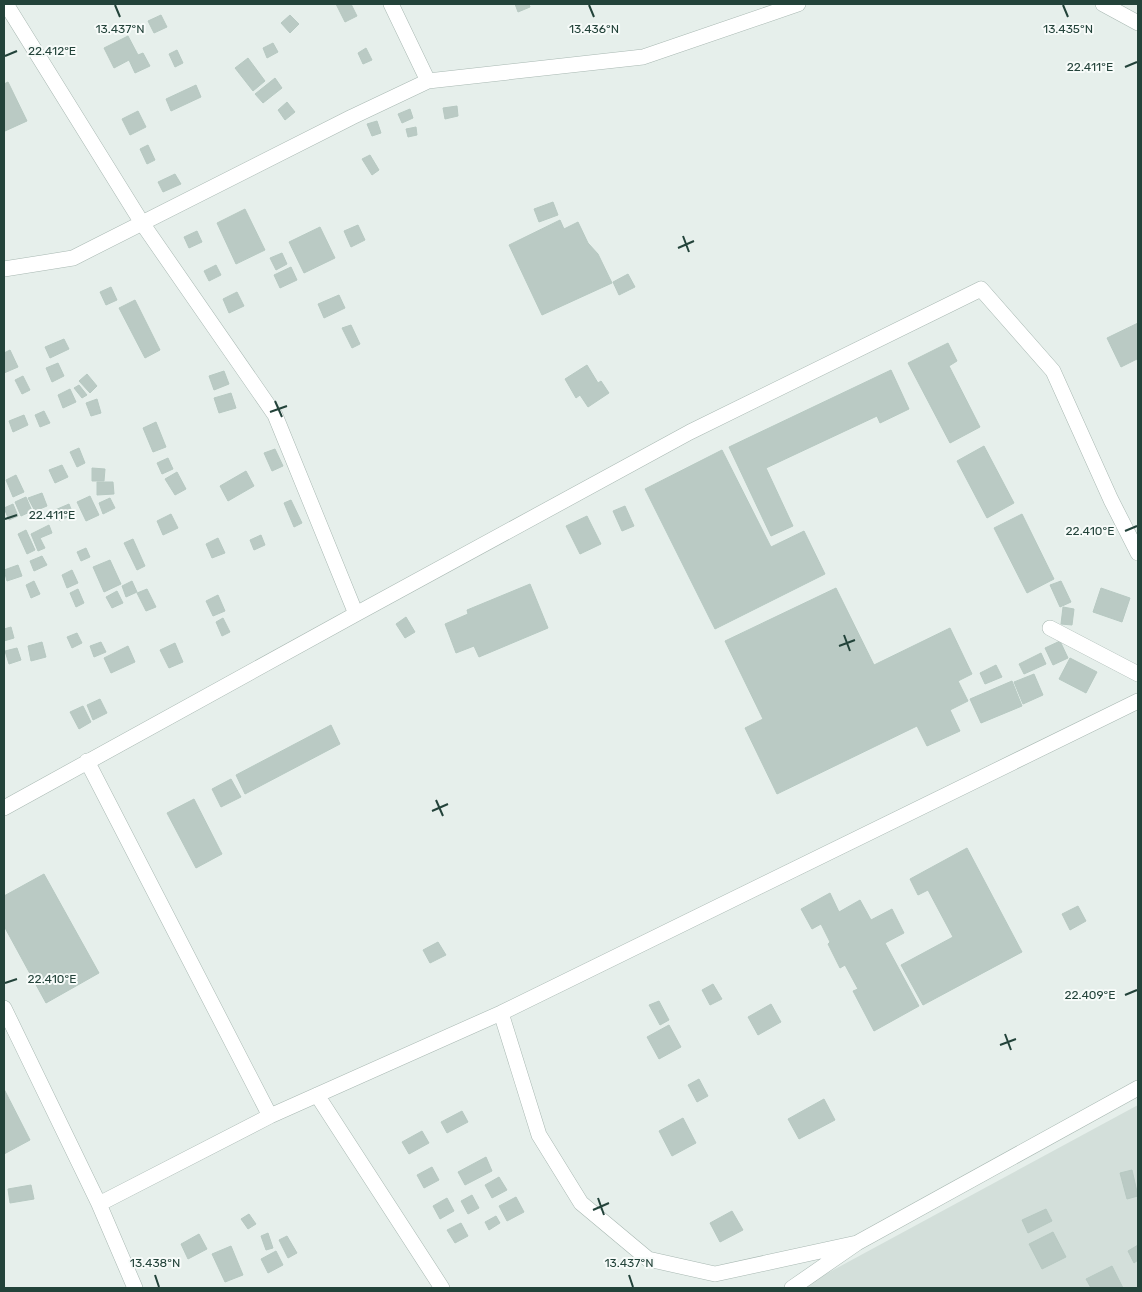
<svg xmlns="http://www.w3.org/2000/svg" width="1142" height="1292" font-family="Rubik,sans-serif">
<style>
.built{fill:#d3dfda}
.building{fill:#bacac4;stroke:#b7c9c2}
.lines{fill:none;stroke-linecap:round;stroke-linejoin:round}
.minor-casing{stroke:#a8b8b2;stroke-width:16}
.minor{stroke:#fff;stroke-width:15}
.ticks{fill:none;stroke:#23433a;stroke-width:2}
.ticks-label{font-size:12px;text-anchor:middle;fill:#23433a;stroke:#f7fbf9;stroke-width:4;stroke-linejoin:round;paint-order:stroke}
</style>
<rect width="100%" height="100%" fill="#e6efeb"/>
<path class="built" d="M1138,1105V1288H800Z"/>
<path class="building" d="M336,4H351L357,16L345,22Z
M515,4H529L530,7L518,12Z
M161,15L167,27L154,33L148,21Z
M290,15L299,24L290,33L281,23Z
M128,36L138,55L143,53L150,66L135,73L129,60L114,68L104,48Z
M273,43L278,52L267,58L263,48Z
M366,48L372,60L363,64L358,53Z
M177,50L183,63L175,67L169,54Z
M248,58L265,81L253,91L235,68Z
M275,78L282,88L263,103L255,94Z
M8,82L27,121L5,131L4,128V84Z
M196,85L201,97L171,111L166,99Z
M287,102L295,112L285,120L278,110Z
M457,106L458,116L445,119L443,108Z
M410,109L413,118L402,123L398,114Z
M138,111L146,127L130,135L122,119Z
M377,121L381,133L372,136L367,124Z
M416,127L417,135L408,137L406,129Z
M148,145L155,160L147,164L140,149Z
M370,155L379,170L372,175L362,159Z
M175,174L181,184L163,192L158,182Z
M553,202L558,215L539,222L534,209Z
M245,209L265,250L236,264L217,223Z
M560,220L564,229L578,222L588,243L598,254L612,283L542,315L509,245Z
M358,225L365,240L351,247L344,231Z
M320,227L335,258L304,273L289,242Z
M197,231L202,242L189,248L184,237Z
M282,253L287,264L276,270L270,258Z
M216,265L221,275L209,281L204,271Z
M291,267L297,280L280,288L274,275Z
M628,274L635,287L619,295L613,282Z
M111,287L117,300L106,305L100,292Z
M237,292L244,306L229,313L223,299Z
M339,295L345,308L324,318L318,304Z
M135,300L160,350L145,358L119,308Z
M1138,323V363L1137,359L1121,367L1107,338Z
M351,325L360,344L352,348L342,328Z
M64,339L69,349L50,358L45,347Z
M948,343L957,361L949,366L980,427L950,443L908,363Z
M10,350L18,367L4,373V353Z
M58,363L64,376L52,382L46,368Z
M587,365L598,383L601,381L609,393L588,407L580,395L576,398L565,379Z
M891,370L909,409L880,423L877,416L766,468L793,526L771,536L729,447Z
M224,371L229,384L214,390L209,376Z
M87,374L97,386L90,393L79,381Z
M23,376L30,390L22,394L15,380Z
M79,385L87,395L82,398L74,388Z
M70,389L76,402L63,408L58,395Z
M231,393L236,408L219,413L214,398Z
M97,399L101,413L91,416L86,403Z
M44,411L50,423L40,427L35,415Z
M24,415L28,425L13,432L9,421Z
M156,422L166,447L153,452L143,428Z
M984,446L1014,503L987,518L957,461Z
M79,448L85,463L77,467L70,452Z
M275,449L283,466L272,471L264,453Z
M722,450L771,547L804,531L825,574L715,629L645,489Z
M168,458L173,469L162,474L157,463Z
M62,465L68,477L55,483L49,470Z
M92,468L105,469L104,481H92Z
M246,471L254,486L228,501L220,486Z
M177,472L186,489L175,495L165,479Z
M16,475L24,492L13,497L6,480Z
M97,482H113L114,494L97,495Z
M42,493L47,506L35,511L28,498Z
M90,496L99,515L86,521L77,502Z
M26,497L32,511L21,516L15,502Z
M110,498L115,508L103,514L99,503Z
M291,500L302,523L294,527L284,503Z
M13,504L18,516L9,520L4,508Z
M69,504L73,514L60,521L55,510Z
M625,506L634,526L622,531L613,511Z
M171,514L178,528L163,535L157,521Z
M1022,514L1054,579L1027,593L994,528Z
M587,516L601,544L580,554L566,526Z
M49,525L52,533L40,538L45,548L38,551L31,534Z
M26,530L35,550L27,554L18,534Z
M261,535L265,545L254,550L250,540Z
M218,538L225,553L212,558L206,544Z
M133,539L145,566L137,570L124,543Z
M86,548L90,557L81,561L77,552Z
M42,556L47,565L34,571L30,561Z
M110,560L121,584L104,592L93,567Z
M18,565L22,576L7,581L4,570Z
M72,570L78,583L67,588L62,575Z
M34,581L40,594L31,598L26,585Z
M132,581L137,592L126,597L122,586Z
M1061,581L1071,602L1060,607L1050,585Z
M530,584L548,628L479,657L474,646L456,653L445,624L468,614L467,610Z
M836,588L874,665L950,628L972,674L958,681L968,701L950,710L960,731L927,746L917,726L777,794L745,728L763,719L725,641Z
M1101,588L1130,598L1122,622L1093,612Z
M78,589L84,603L76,607L70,593Z
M147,589L156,607L146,611L137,593Z
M117,591L123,603L112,608L106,597Z
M218,595L225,611L213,616L206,601Z
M1063,607L1074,609L1072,625L1061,624Z
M406,617L415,632L405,638L396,624Z
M223,618L230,632L222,636L216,622Z
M11,627L14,638L4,641V629Z
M77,633L82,643L72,648L67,637Z
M1060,641L1068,658L1053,665L1045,648Z
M42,642L46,657L31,661L28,646Z
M101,642L106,652L94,657L90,646Z
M175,643L183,662L169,668L160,650Z
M128,646L135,662L111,673L104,658Z
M17,648L21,660L9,664L5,651Z
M1041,653L1046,664L1024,674L1019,664Z
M1070,658L1097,672L1086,693L1059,679Z
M996,665L1002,677L985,684L980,673Z
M1034,674L1043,695L1023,704L1014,682Z
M1012,681L1022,706L981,723L970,699Z
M100,699L107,713L93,720L87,705Z
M83,706L91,722L79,729L70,712Z
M331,725L340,744L245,794L236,775Z
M231,779L241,797L221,807L212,789Z
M194,799L222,854L196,868L167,813Z
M967,848L1022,952L923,1005L901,965L953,937L928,890L918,895L910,879Z
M44,874L99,973L46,1003L4,926V896Z
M830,893L839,912L860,900L871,920L892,909L904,933L885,943L919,1006L874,1031L853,991L858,989L845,965L840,968L828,944L830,942L821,924L812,929L801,909Z
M1078,906L1086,921L1070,930L1062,914Z
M438,942L446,955L430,963L423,950Z
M713,984L722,999L710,1005L702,990Z
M659,1001L669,1020L660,1025L649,1005Z
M771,1004L781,1022L758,1035L748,1017Z
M669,1025L681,1047L659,1059L647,1037Z
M699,1079L708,1096L697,1102L688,1085Z
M4,1089L30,1140L4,1154Z
M824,1099L835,1120L799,1139L788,1119Z
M462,1111L468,1122L447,1133L441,1122Z
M683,1118L696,1143L672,1156L659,1131Z
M422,1131L429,1143L409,1154L402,1142Z
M486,1157L492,1171L465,1185L458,1172Z
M432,1167L439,1180L424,1188L417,1175Z
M1132,1170L1138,1196L1127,1199L1120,1173Z
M499,1177L507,1190L492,1198L485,1185Z
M31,1185L34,1199L10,1203L8,1189Z
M472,1195L479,1208L468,1214L461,1201Z
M516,1197L524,1212L507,1221L499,1206Z
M447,1198L454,1211L440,1219L433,1206Z
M1046,1209L1052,1221L1028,1233L1022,1220Z
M732,1211L743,1230L720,1242L710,1223Z
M249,1214L256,1224L248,1229L241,1219Z
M496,1216L500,1223L489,1230L485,1222Z
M461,1223L468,1236L455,1243L447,1230Z
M1053,1232L1066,1257L1042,1269L1029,1244Z
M268,1233L273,1248L266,1250L261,1236Z
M199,1234L207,1249L188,1259L181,1244Z
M287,1236L297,1253L288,1258L279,1240Z
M1138,1245V1260L1134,1263L1128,1251Z
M231,1246L243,1275L225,1282L212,1254Z
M276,1251L283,1265L268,1273L261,1259Z
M1112,1266L1123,1288H1091L1086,1279Z"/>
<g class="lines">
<defs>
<path id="minor" d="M6,4L142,223L275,415L356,614
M391,4L428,81
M1103,4L1138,23
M4,269L73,258L352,117L428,81L643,57L798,4
M1050,628L1138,674
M87,761L270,1116
M4,808L356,614L690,432L981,289L1053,371L1111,500L1138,553
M4,1008L99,1204L135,1288
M501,1013L539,1135L581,1203L648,1259L715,1274L857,1243
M317,1095L442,1288
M99,1204L270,1116L501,1013L1138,701
M792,1288L857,1243L1138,1088"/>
</defs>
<use href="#minor" class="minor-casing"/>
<use href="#minor" class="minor"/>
</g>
<path class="ticks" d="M115,5L120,17M589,5L594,17M1063,5L1068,17M5,56L17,51M1125,67L1137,62M683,236L689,252M678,248L694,241M275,401L282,417M270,412L287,406M5,519L17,515M1125,531L1137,526M844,635L850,651M839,646L855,640M436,800L443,816M432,811L448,804M5,983L17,979M1125,995L1137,990M1005,1034L1011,1050M1000,1045L1016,1039M598,1198L604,1215M593,1210L609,1203M155,1275L159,1287M629,1275L633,1287"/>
<g class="ticks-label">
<text x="120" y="33">13.437°N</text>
<text x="594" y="33">13.436°N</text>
<text x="1068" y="33">13.435°N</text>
<text x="52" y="55">22.412°E</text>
<text x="1090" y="71">22.411°E</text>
<text x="52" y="519">22.411°E</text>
<text x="1090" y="535">22.410°E</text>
<text x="52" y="983">22.410°E</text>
<text x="1090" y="999">22.409°E</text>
<text x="155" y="1267">13.438°N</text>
<text x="629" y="1267">13.437°N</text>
</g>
<rect width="1142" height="1292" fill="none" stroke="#23433a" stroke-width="10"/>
</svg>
